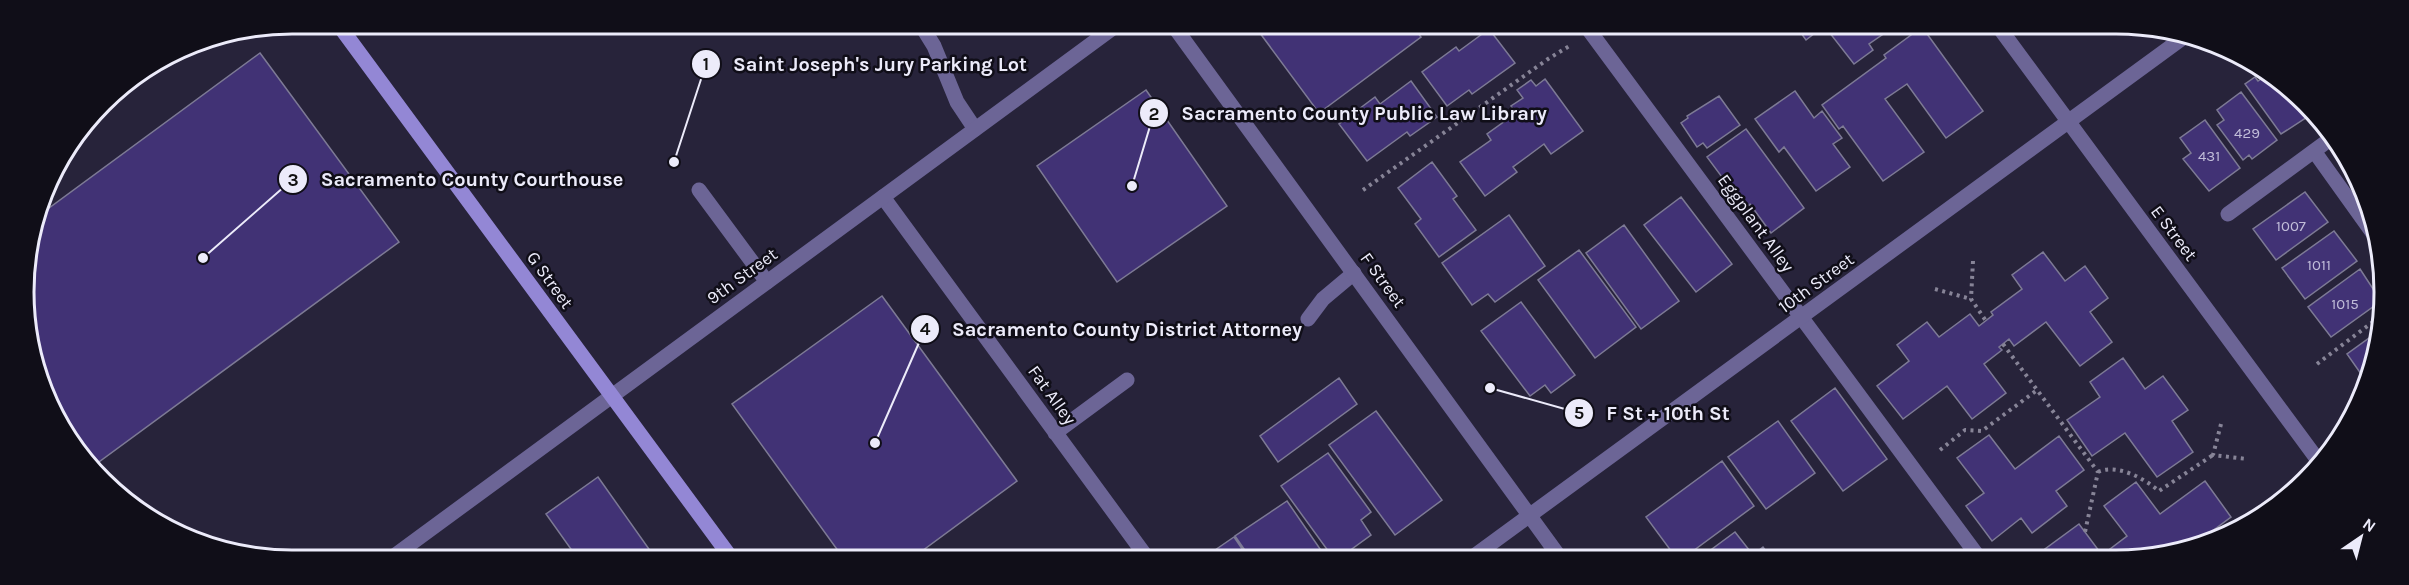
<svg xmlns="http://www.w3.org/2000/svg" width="2409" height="585" font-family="Karla,sans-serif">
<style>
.building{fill:#413275;stroke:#7d7a95;stroke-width:1.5}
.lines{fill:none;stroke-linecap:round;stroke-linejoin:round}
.path{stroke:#878497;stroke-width:4;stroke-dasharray:3 4.5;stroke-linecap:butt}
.lane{stroke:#6c6596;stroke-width:15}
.street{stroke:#6c6596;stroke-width:15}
.secondary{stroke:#9387d5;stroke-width:15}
.labels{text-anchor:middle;stroke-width:5;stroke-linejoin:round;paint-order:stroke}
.number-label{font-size:15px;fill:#c1bdd9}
.street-label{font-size:18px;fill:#ecebfa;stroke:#100e18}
.rim{fill:none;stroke:#ecebfa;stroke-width:3}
.leader{fill:none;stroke:#ecebfa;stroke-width:2}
.callout-dot{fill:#ecebfa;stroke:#100e18;stroke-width:2}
.mark-label{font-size:18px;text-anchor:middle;font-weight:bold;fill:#111}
.callout-label{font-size:20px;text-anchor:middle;font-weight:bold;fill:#ecebfa;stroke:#100e18;stroke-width:5;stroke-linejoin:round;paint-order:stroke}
</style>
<rect width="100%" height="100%" fill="#27233a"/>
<path class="building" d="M1254,25H1412L1421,37L1319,113Z
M1796,26H1824L1806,40Z
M1837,26H1895L1869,44L1873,50L1854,64L1829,32Z
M1922,27L1983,111L1946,138L1907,84L1885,99L1924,152L1883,181L1843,126L1839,129L1822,105L1886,58L1884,55Z
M1489,29L1515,63L1472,94L1469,90L1447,106L1422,72L1456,47L1459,51Z
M260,53L399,242L92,467L80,456L33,362L25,275L41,214Z
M2267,75L2312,114L2281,134L2245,84L2255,77L2258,81Z
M1545,79L1583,131L1551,154L1544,144L1513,167L1517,172L1485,196L1460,162L1491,140L1487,134L1516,113L1511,106L1523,98L1517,90L1531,80L1536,86Z
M1411,81L1437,117L1410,136L1407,132L1367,161L1339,124L1375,97L1380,104Z
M1146,90L1227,206L1117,282L1037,166Z
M1795,91L1814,118L1822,111L1842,138L1833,144L1850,167L1816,191L1784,147L1779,152L1755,119Z
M2241,92L2277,140L2252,159L2249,155L2243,160L2217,125L2224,120L2217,110Z
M1719,96L1740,125L1707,148L1703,143L1697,147L1681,123L1688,118L1687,116Z
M2205,120L2240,168L2209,191L2183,159L2191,153L2180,138Z
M1746,129L1804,208L1771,233L1750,204L1745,208L1707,157Z
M1432,162L1457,196L1453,199L1476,230L1439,257L1415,224L1421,219L1398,188Z
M2305,192L2328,222L2276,260L2253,229Z
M1681,197L1732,264L1696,292L1644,225Z
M1509,215L1545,266L1495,302L1488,294L1472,305L1442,263Z
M1624,225L1679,301L1641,329L1586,253Z
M2334,231L2357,261L2305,299L2282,268Z
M1579,250L1636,327L1595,358L1538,280Z
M2043,252L2065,281L2085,266L2108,298L2090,312L2112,342L2080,366L2046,322L2014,346L2009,339L1999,347L2002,350L1984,364L2006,393L1972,419L1947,386L1903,419L1877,386L1909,361L1897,345L1927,322L1939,337L1970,314L1979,326L1993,315L1991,312L2022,289L2012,275Z
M2360,269L2381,301L2331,337L2308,307Z
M882,296L1017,481L911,559H844L732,404Z
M1521,302L1575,375L1551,393L1545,385L1530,396L1481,331Z
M2383,328L2366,381L2347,354Z
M2123,358L2145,389L2163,376L2188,410L2172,421L2193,452L2157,477L2125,433L2092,456L2067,420L2100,397L2090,382Z
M1339,378L1357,404L1278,462L1260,436Z
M1835,388L1887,459L1843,491L1791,421Z
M1376,411L1442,500L1395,535L1329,445Z
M1778,421L1815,473L1766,509L1728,457Z
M1989,435L2015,469L2059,436L2084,470L2056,491L2067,506L2032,533L2021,518L1992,541L1966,506L1984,493L1957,458Z
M1328,453L1371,512L1361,520L1371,535L1338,559H1334L1281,486Z
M1722,461L1754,506L1682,559H1677L1646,517Z
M598,477L656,559H578L546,514Z
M2205,481L2231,517L2203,538L2206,542L2151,559H2052L2045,549L2079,524L2102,555L2127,536L2104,506L2136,482L2160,514Z
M1287,501L1327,559H1251L1235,536Z
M1735,532L1753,555L1763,547L1772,559H1707L1704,555Z
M1234,537L1249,559H1202Z"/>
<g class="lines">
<path class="path" d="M1363,190L1548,59L1571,45
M1973,261L1971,299L1986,321
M1935,289L1971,299
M2003,344L2098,472L2085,532
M2317,364L2382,315
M2221,424L2213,455L2247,459
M1940,450L1965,430L1982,431L2037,390
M2098,472C2117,463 2145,479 2159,491L2213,455"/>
<path class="lane" d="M921,25L934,46L957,102L975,129
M1586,26L1980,559
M699,190L767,282
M883,197L1148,559
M1308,319L1323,299L1354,273
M1055,433L1127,380"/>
<path class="street" d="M1173,25L1561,559
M1998,26L2320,463
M2314,151L2377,239
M2228,214L2333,137
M390,559L1117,25
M1470,559L2184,37"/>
<path class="secondary" d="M338,24L732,559"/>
</g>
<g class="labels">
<g class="number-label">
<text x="2247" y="138">429</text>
<text x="2209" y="161">431</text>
<text x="2291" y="231">1007</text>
<text x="2319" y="270">1011</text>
<text x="2345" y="309">1015</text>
</g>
<g class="street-label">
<text transform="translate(1756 223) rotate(54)" y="6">Eggplant Alley</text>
<text transform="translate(2174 233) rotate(53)" y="6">E Street</text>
<text transform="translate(742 276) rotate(-36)" y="6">9th Street</text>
<text transform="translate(550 280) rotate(54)" y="6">G Street</text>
<text transform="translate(1383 280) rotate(54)" y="6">F Street</text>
<text transform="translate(1816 283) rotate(-36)" y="6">10th Street</text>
<text transform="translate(1052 395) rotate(54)" y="6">Fat Alley</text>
</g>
</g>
<path d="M0 0H2409V585H0ZM292 34H2116A258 258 0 0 1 2374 292V292A258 258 0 0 1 2116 550H292A258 258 0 0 1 34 292V292A258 258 0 0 1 292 34Z" fill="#100e18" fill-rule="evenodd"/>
<path class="rim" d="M292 34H2116A258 258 0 0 1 2374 292V292A258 258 0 0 1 2116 550H292A258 258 0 0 1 34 292V292A258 258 0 0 1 292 34Z"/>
<path class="leader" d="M674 162L706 64M1132 186L1154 113M203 258L293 179M875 443L925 329M1490 388L1579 413"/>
<g class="callout-dot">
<circle cx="674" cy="162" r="6"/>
<circle cx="1132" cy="186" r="6"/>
<circle cx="203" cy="258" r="6"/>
<circle cx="875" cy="443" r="6"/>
<circle cx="1490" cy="388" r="6"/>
<circle cx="706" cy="64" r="15"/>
<circle cx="1154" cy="113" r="15"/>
<circle cx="293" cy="179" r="15"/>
<circle cx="925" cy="329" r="15"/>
<circle cx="1579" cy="413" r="15"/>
</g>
<g class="mark-label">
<text x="706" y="70">1</text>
<text x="1154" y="120">2</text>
<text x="293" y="186">3</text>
<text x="925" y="335">4</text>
<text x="1579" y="419">5</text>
</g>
<g class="callout-label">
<text x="880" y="71">Saint Joseph's Jury Parking Lot</text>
<text x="1364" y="120">Sacramento County Public Law Library</text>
<text x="472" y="186">Sacramento County Courthouse</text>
<text x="1127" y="336">Sacramento County District Attorney</text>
<text x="1668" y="420">F St + 10th St</text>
</g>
<g transform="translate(2361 537) rotate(35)" stroke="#100e18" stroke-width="4.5" paint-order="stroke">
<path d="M0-4.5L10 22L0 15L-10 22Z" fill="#ecebfa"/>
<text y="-9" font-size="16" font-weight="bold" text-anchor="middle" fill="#ecebfa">N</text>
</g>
</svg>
